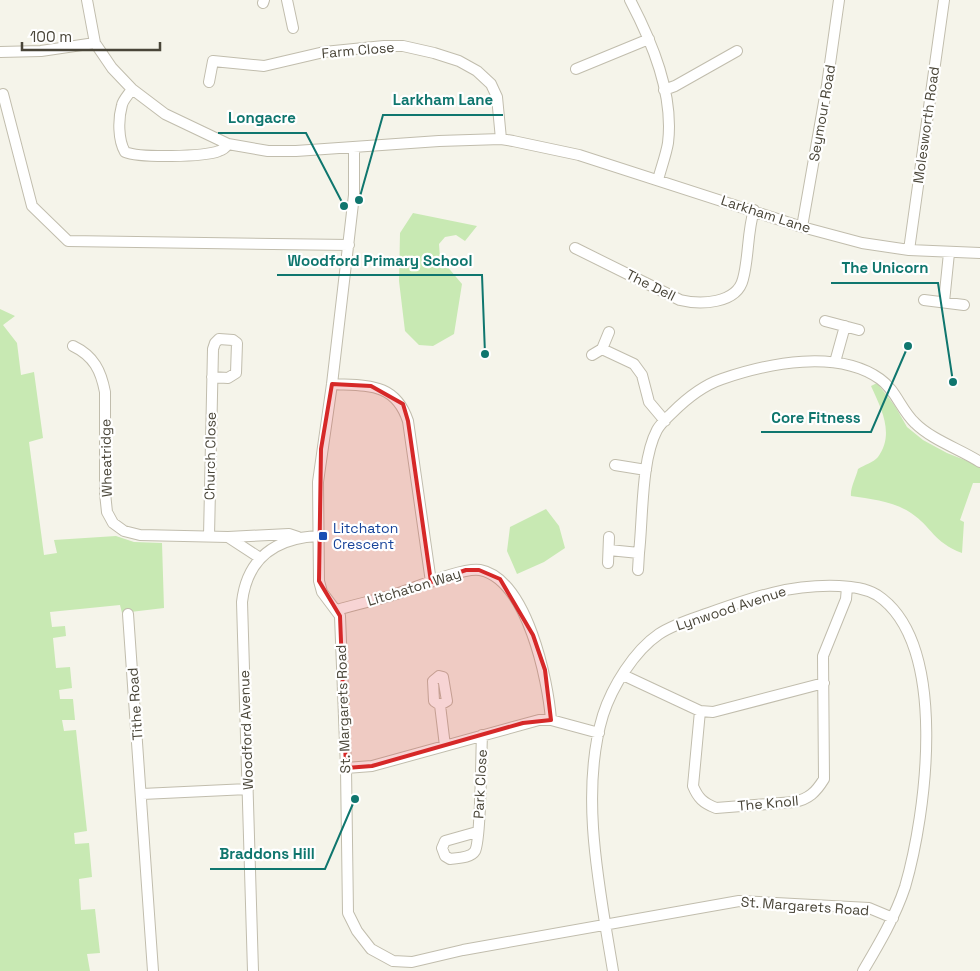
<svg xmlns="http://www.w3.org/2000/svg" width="980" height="971" font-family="'Space Grotesk',sans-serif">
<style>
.green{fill:#c8e9b3}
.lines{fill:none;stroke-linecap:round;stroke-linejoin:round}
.street-casing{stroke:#c1bdad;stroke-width:12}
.street{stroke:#fff;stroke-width:10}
.marked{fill:#d62828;fill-opacity:0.2;stroke:#d62828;stroke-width:4;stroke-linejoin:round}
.transit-dot{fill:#1a4fb4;stroke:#fff;stroke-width:2}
.labels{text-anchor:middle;stroke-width:4.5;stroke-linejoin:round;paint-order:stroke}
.street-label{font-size:14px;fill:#494538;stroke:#fff}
.transit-label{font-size:14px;fill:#164399;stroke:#fff;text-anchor:start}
.leader{fill:none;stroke:#0f766e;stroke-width:2}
.callout-dot{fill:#0f766e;stroke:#fff;stroke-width:2}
.callout-label{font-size:15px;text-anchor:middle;font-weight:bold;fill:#0f766e;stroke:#fff;stroke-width:4.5;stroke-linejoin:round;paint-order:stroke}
</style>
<rect width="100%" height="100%" fill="#f5f4ea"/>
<path class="green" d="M413,213L477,226L465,241L456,235L445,237L439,244L440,258L462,284L454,334L433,346L419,345L405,331L399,281L400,233Z
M0,309L15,316L3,325L17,343L21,375L34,372L43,438L29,442L44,555L57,553L54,540L116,536L134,542L162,543L164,608L122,613L120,605L50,612L52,627L65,626L66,636L53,638L56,668L70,667L72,688L59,690L60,699H73L75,720H62L64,731L76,730L87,831L74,833L75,844L89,843L92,877L79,879L81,910L95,909L100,953L87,954L90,971H0Z
M877,383L895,406L907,427L923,440L947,453L980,466V483H973L960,520L964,522L962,553C933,542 932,527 911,513C893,501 871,499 851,496C850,488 856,478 858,469C864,465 874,462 878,457C895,434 881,408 871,386Z
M546,509L559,526L565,548L544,562L517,574L507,551L510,527Z"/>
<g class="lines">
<defs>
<path id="street" d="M87,0L95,43L112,68L132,89L165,114L228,144L268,151H296L439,141L501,139L513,141L579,155L802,227L862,243L909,250L980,253
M287,0L293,28
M630,0C652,42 674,94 668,143C666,155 661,168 658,180
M263,3L264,0
M0,52L41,51L95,43
M576,69L649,39
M209,82L213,61L264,66L324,52L384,46H403L434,53L459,61L477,71L491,84L497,97L501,139
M132,89C129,94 123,100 122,105C118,119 118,140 125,152C139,158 204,157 219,151C223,150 226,147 228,144
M664,90L675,86L737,51
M3,94L32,206L68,241L349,245
M354,147V195L332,384L318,482L319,581L322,592L340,616L346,768L348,913L357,931L371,949L393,961L412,962L463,950L739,901L869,908L893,918
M802,227L827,85L839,0
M575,248L680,300C700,305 737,304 743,279C749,257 747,233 754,210
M909,250L944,0
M924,300L964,305
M944,302L949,253
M825,321L859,330
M609,332L602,349L634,364L642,375L649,402L665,421
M73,346C94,356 101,371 105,392V493L107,512L113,523L124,531L140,535L228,537L260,558
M592,355L602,349
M835,362L845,326
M332,384C367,386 395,382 408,421L431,582
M615,465L646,470
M209,536L213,349L215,343L219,339L233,340L237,343L236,373L228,378L212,377
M228,537L289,534L298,537
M609,550L639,553C643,518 641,460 657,430C661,423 667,418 672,413C686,399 704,385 722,379C769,363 837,349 880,379C896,390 901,410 915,423C932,440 960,449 980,462
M608,563L609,537
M638,570L639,553
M337,610C357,604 377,600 396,594C415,588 462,567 480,570C527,579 548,680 551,720
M128,614L153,971
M623,675L700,711L713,712L824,683
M440,705L447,701L443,677L439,676L433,681L434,701L440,705L445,746
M700,711L693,786C698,798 703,803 716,808L794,802C809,799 816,792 824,779L823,656L846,599L847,587
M346,768L372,766L539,720H551L599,733
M142,794L248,789
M477,832L445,841L442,848L445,856L450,859C457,858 471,858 475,851C481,840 481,753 482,735
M253,971L242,602C247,558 276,538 318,536
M613,971C600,891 579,794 603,715C612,687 634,651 659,634C674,624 692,619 709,613C754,597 791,584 839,586C853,587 865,588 877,595C950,643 926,815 905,887C895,917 879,944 863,971"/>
</defs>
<use href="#street" class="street-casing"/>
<use href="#street" class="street"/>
</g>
<path class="marked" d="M332,384L371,386L403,404L408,421L431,582L466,570H479L500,579L533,635L545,670L551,720L523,723L372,766L346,768L340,616L319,581L321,449Z"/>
<rect class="transit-dot" x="318" y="531" width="10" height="10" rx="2.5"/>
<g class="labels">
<g class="street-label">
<text transform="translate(358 50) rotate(-5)" y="5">Farm Close</text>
<text transform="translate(822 113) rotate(-80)" y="5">Seymour Road</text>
<text transform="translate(926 125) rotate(-82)" y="5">Molesworth Road</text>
<text transform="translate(766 214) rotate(18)" y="5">Larkham Lane</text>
<text transform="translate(651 285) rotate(26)" y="5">The Dell</text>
<text transform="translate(210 456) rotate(-89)" y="5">Church Close</text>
<text transform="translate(106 458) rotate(-91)" y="5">Wheatridge</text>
<text transform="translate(414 587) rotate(-17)" y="5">Litchaton Way</text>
<text transform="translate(731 608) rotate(-18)" y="5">Lynwood Avenue</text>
<text transform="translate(135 704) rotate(-94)" y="5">Tithe Road</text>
<text transform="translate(343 709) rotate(-92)" y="5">St. Margarets Road</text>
<text transform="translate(246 730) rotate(-92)" y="5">Woodford Avenue</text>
<text transform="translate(480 784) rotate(-87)" y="5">Park Close</text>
<text transform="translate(768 803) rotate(-5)" y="5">The Knoll</text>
<text transform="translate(805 906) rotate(4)" y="5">St. Margarets Road</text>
</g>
<g class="transit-label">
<text x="333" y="533">Litchaton<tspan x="333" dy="16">Crescent</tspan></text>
</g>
</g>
<path class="leader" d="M359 200L383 115H503M344 206L306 133H218M485 354L482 275H277M953 382L938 283H831M908 346L871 432H761M355 799L325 869H210"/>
<g class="callout-dot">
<circle cx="359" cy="200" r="5"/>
<circle cx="344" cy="206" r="5"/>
<circle cx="485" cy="354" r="5"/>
<circle cx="953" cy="382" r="5"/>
<circle cx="908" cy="346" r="5"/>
<circle cx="355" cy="799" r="5"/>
</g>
<g class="callout-label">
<text x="443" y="105">Larkham Lane</text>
<text x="262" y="123">Longacre</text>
<text x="380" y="266">Woodford Primary School</text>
<text x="885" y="273">The Unicorn</text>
<text x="816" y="423">Core Fitness</text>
<text x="267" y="859">Braddons Hill</text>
</g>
<path d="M22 42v8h138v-8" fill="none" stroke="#494538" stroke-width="2.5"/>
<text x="30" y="42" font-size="15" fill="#494538" stroke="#ffffff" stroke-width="4" paint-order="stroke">100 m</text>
</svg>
